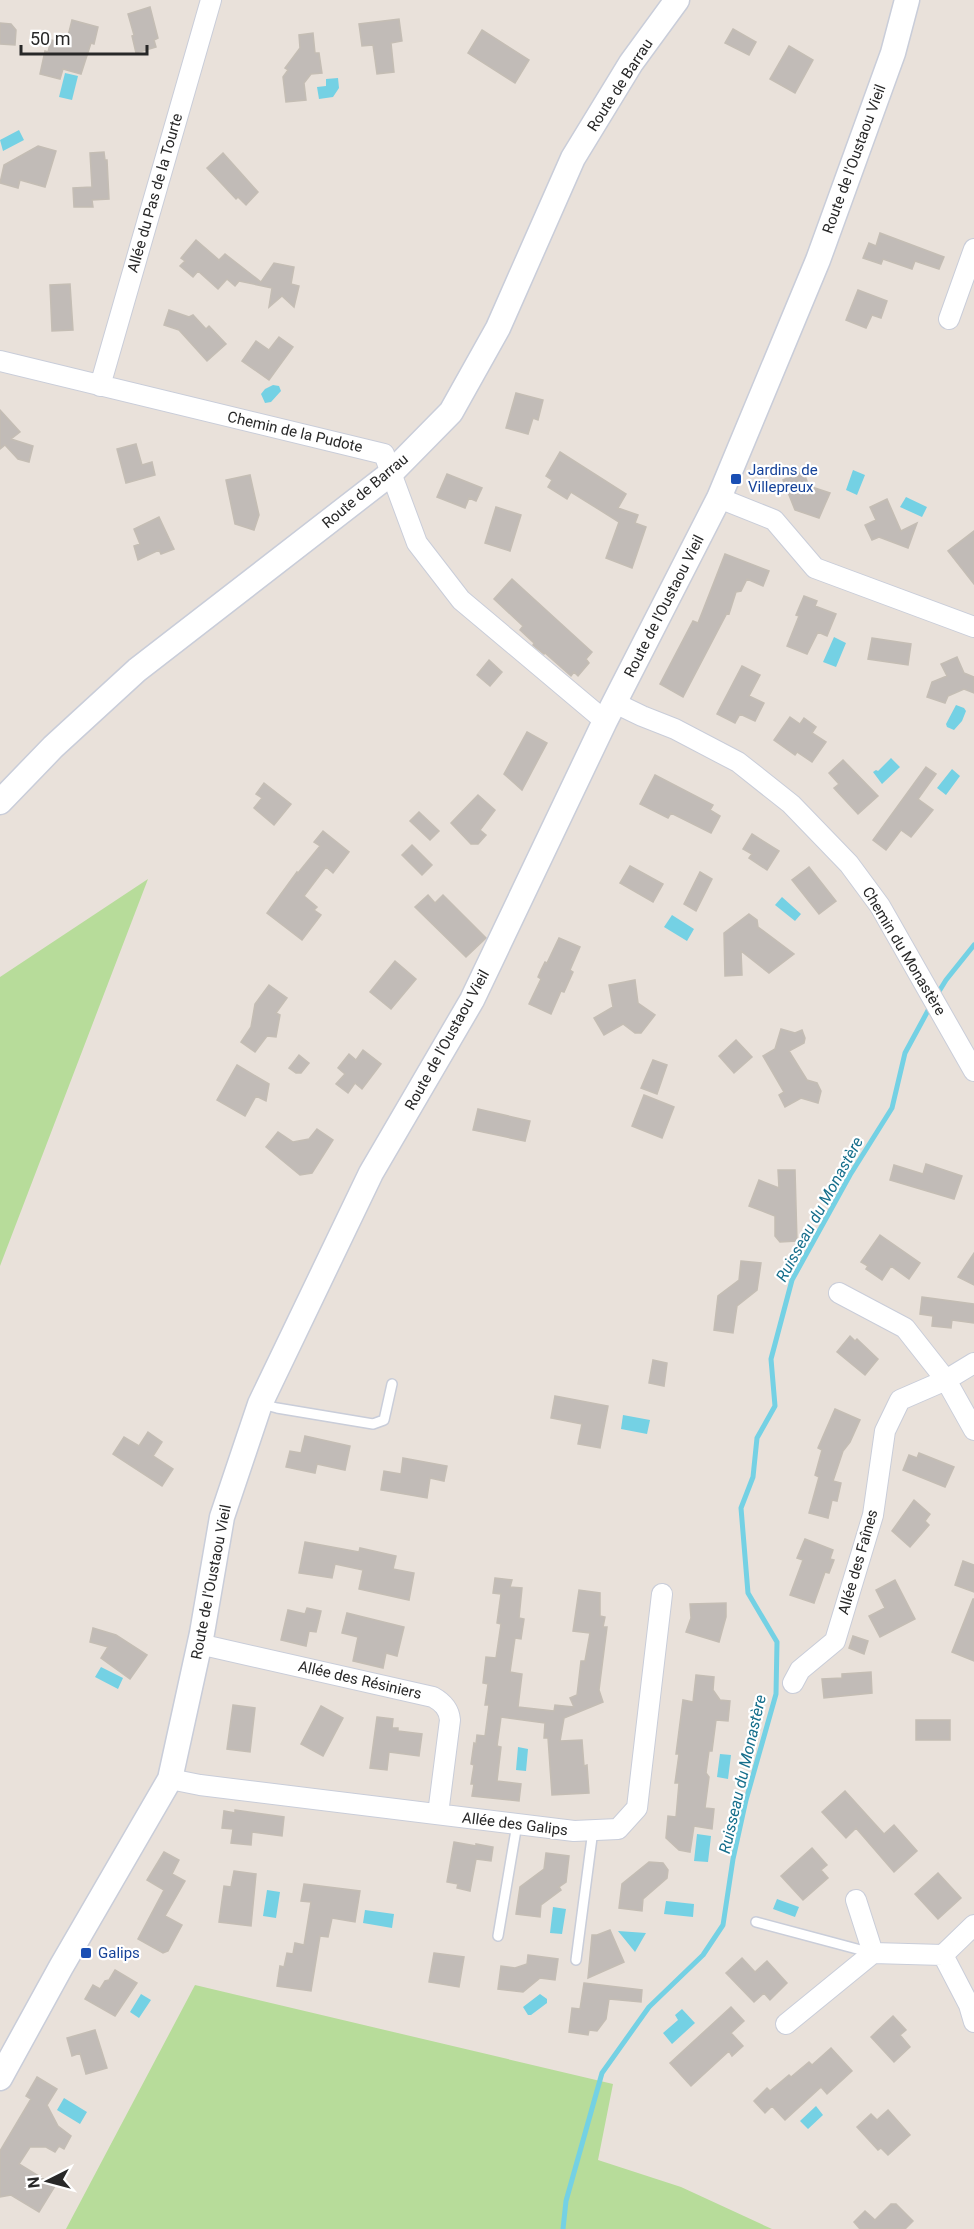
<svg xmlns="http://www.w3.org/2000/svg" width="974" height="2229" font-family="Roboto,sans-serif">
<style>
.green{fill:#b7dc9a}
.water{fill:#74d1e4}
.lines{fill:none;stroke-linecap:round;stroke-linejoin:round}
.stream{stroke:#74d1e4;stroke-width:5}
.building{fill:#c1bbb7;stroke:#c4bdb4;stroke-width:1.5}
.service-casing{stroke:#c9cdd9;stroke-width:12}
.minor-casing{stroke:#c9cdd9;stroke-width:22}
.tertiary-casing{stroke:#c9cdd9;stroke-width:27}
.service{stroke:#fff;stroke-width:9}
.minor{stroke:#fff;stroke-width:20}
.tertiary{stroke:#fff;stroke-width:24}
.transit-dot{fill:#1a4fb4;stroke:#fff;stroke-width:2}
.labels{text-anchor:middle;stroke-width:4.5;stroke-linejoin:round;paint-order:stroke}
.street-label{font-size:15px;fill:#282828;stroke:#fff}
.transit-label{font-size:15px;fill:#164399;stroke:#fff;text-anchor:start}
.water-label{font-size:16px;font-style:italic;fill:#176f8c;stroke:#fff}
</style>
<rect width="100%" height="100%" fill="#e9e1da"/>
<path class="green" d="M148,879L0,1266V977Z
M195,1985L613,2084L598,2160L681,2187L772,2229H66Z"/>
<path class="water" d="M65,73L78,76L72,100L59,97Z
M338,78L339,88L333,97L319,99L317,87L326,86V79Z
M19,130L24,140L3,151L0,140Z
M273,385L279,386L281,391L271,402L265,403L261,394L265,389Z
M853,470L865,475L857,495L846,490Z
M906,497L927,507L922,517L900,507Z
M834,637L846,643L836,667L823,662Z
M956,705L964,708L966,711L962,721L954,730L947,727L946,724Z
M891,758L900,767L882,784L873,772L876,770L878,771Z
M952,769L960,776L946,795L937,788Z
M782,897L801,914L795,921L775,905Z
M672,915L694,929L687,941L664,927Z
M623,1415L650,1420L647,1434L621,1429Z
M101,1667L123,1678L118,1689L95,1677Z
M518,1747L528,1749L526,1771L516,1770Z
M720,1754L731,1755L728,1779L717,1777Z
M697,1834L711,1836L708,1862L694,1861Z
M267,1890L280,1892L276,1918L263,1916Z
M777,1899L799,1907L795,1917L773,1909Z
M666,1901L694,1904L693,1917L664,1914Z
M553,1907L566,1909L562,1934L550,1933Z
M365,1910L394,1914L392,1928L363,1923Z
M618,1931L646,1933L635,1952Z
M141,1994L151,2000L139,2018L130,2012Z
M540,1994L547,1999V2003L531,2015H528L523,2007Z
M682,2009L695,2023L672,2044L663,2033L678,2020L675,2015Z
M64,2098L87,2112L80,2124L57,2110Z
M816,2106L823,2115L808,2129L800,2121Z"/>
<g class="lines">
<path class="stream" d="M938,993L946,980L974,945
M563,2229L566,2201L602,2073L649,2007L703,1955L723,1925L733,1859L746,1800L776,1694L777,1642L748,1593L741,1508L753,1477L757,1438L775,1406L771,1359L792,1280L850,1175L892,1108L905,1053L931,1005"/>
</g>
<path class="building" d="M150,7L158,38L154,40L156,47L136,53L132,36L134,35L128,14Z
M399,19L402,41L391,43L394,72L377,74L373,45L362,46L359,24Z
M72,20L98,27L94,44L91,43L81,74L63,69L60,79L40,74L45,51L48,52L51,40L66,44Z
M0,23L11,24L16,30L15,45L0,44Z
M733,29L756,42L749,55L725,43Z
M482,30L529,60L515,83L468,53Z
M313,33L315,53H319L322,73L311,74L304,83L306,100L286,102L283,77L288,70L285,68L300,48L299,35Z
M789,46L813,60L795,93L770,79Z
M38,146L56,151L45,187L20,180L18,188L0,183L4,165Z
M104,152L105,160H107L109,199L92,200L93,207H74L73,188L92,187L90,153Z
M223,153L258,192L246,205L238,197L236,199L207,168Z
M880,233L944,257L939,269L915,261L912,269L883,259L881,264L863,258L869,243L876,246Z
M196,240L219,260L225,254L261,282L274,263L294,267L291,284L299,286L294,307L282,296L269,307L272,288L239,281L235,286L227,279L218,289L198,271L193,277L180,266L185,261L181,258Z
M70,284L73,330L52,331L50,285Z
M858,290L887,301L881,318L872,315L866,328L846,320Z
M169,310L189,317L193,315L206,329L209,326L226,344L207,361L179,330L164,325Z
M279,337L293,347L269,380L242,361L256,341L269,350Z
M516,393L543,400L538,420L533,418L528,434L506,428Z
M0,410L20,432L11,439L33,446L29,462L18,459L5,445L0,449Z
M136,444L142,465L152,462L155,475L126,483L117,449Z
M560,452L626,494L618,508L638,515L635,523L646,527L632,568L606,558L619,522L571,492L567,499L548,487L552,480L546,476Z
M803,471L809,486L830,493L819,518L795,510L783,480Z
M447,474L482,488L476,501L469,498L465,508L437,497Z
M250,475L259,515L254,530L235,524L226,480Z
M887,499L901,531L917,523L908,548L879,537L872,540L865,525L876,520L870,507Z
M496,507L521,515L510,551L485,543Z
M159,517L174,549L161,554L159,550L138,560L134,546L140,544L134,529Z
M974,531V584L948,551Z
M725,554L769,571L763,586L747,579L741,591L736,592L729,614L727,613L683,697L660,684L693,621L698,623Z
M512,579L592,652L586,659L589,663L578,676L574,672L571,676L545,653L544,654L533,645L534,643L520,630L523,626L494,599Z
M804,596L817,601L815,606L836,614L827,636L818,632L807,654L787,646L799,616L796,615Z
M872,638L911,644L908,665L868,659Z
M957,657L964,673L974,677V693L964,689L948,696L945,703L927,697L932,682L947,676L941,664Z
M489,660L502,672L490,686L477,675Z
M742,666L760,675L749,696L764,703L755,721L740,714L735,723L717,714Z
M790,717L800,724L804,718L816,727L812,733L826,742L812,762L797,752L795,755L774,740Z
M527,732L547,743L522,790L504,774Z
M843,760L878,796L858,814L834,788L839,784L829,773Z
M926,767L936,774L918,799L933,810L911,837L901,830L886,850L873,840Z
M655,775L713,805L710,810L720,816L711,833L671,813L668,818L640,804Z
M264,783L291,804L274,825L254,808L262,798L256,794Z
M478,795L495,810L480,830L486,835L478,844H471L451,823Z
M419,812L439,831L430,840L410,821Z
M323,831L349,852L333,873L326,867L304,896L317,907L314,910L321,915L302,940L267,913L297,872L298,873L320,846L314,842Z
M752,834L779,851L767,870L749,858L752,854L743,849Z
M412,845L432,865L422,875L402,855Z
M630,866L663,884L653,902L620,883Z
M809,867L836,901L819,914L792,880Z
M700,872L712,879L696,911L684,904Z
M428,895L435,903L443,895L486,938L466,957L415,907Z
M749,914L757,920L758,927L794,954L769,973L741,951L742,975L725,976L724,933Z
M559,938L580,947L570,970L573,972L564,992L561,991L551,1014L529,1004L541,979L538,977L541,970L545,962L547,963Z
M395,961L416,979L391,1009L370,992Z
M635,980L638,1003L655,1015L641,1033H635L623,1024L604,1035L594,1018L613,1007L609,985Z
M269,985L287,998L276,1013L280,1015L276,1037L267,1036L255,1052L241,1042L251,1027L255,1004Z
M781,1029L795,1033L802,1030L805,1038L804,1043L789,1051L807,1080L817,1083L821,1091L818,1103L801,1098L785,1107L779,1095L784,1092L763,1056L775,1049Z
M736,1040L752,1057L734,1073L719,1056Z
M363,1050L381,1064L362,1089L355,1083L348,1093L336,1084L345,1074L338,1068L349,1054L356,1060Z
M299,1055L309,1063L301,1073H296L289,1068Z
M653,1060L667,1065L657,1094L641,1088Z
M237,1065L269,1084L266,1101L256,1096L245,1116L217,1100Z
M644,1095L674,1107L662,1138L632,1126Z
M478,1109L530,1121L525,1141L473,1130Z
M317,1129L333,1140L312,1173L300,1175L266,1147L278,1132L293,1142L309,1139Z
M926,1164L962,1176L954,1199L890,1180L894,1165L923,1174Z
M778,1170H795L797,1241L780,1242L775,1236V1216L749,1206L759,1180L779,1188Z
M880,1235L920,1263L909,1279L891,1266L882,1280L866,1269L868,1266L861,1262Z
M974,1253V1285L958,1277Z
M741,1261L761,1263L757,1290L737,1306L733,1333L714,1330L718,1296L739,1280Z
M922,1297L974,1304V1323L952,1320L951,1328L932,1326L933,1316L920,1314Z
M850,1336L855,1341L857,1339L878,1359L865,1375L837,1352Z
M653,1360L667,1363L664,1386L649,1383Z
M555,1396L608,1406L600,1448L578,1444L582,1424L551,1418Z
M835,1409L860,1420L850,1442L843,1451L833,1481L841,1483L837,1501L832,1500L828,1518L809,1513L819,1477L815,1475L822,1450L818,1448Z
M148,1432L162,1442L153,1456L173,1469L162,1486L113,1454L124,1437L139,1446Z
M305,1436L350,1446L345,1470L317,1464L315,1473L286,1467L290,1451L301,1453Z
M919,1453L954,1467L945,1487L903,1470L909,1455L917,1458Z
M403,1458L447,1466L444,1481L430,1478L427,1498L381,1490L384,1471L401,1474Z
M914,1500L930,1514L925,1521L929,1525L910,1547L892,1531Z
M805,1539L833,1550L830,1559L834,1560L829,1573L825,1572L814,1603L790,1595L803,1560L797,1558Z
M305,1542L359,1552L360,1548L396,1556L393,1569L414,1573L409,1600L359,1589L363,1570L335,1564L332,1578L299,1573Z
M963,1561L974,1565V1592L955,1585Z
M495,1578L512,1580L510,1587L522,1588L519,1618L524,1619L521,1639L515,1638L510,1672L522,1674L518,1707L554,1711L555,1705L574,1707L570,1698L577,1695L581,1661H585L590,1633L573,1631L579,1590L600,1593V1616L605,1617L603,1627H607L599,1690L603,1702L564,1718L560,1741L582,1740L584,1766L587,1765L589,1793L552,1795L548,1738H544L545,1723L501,1717L497,1746L501,1747L497,1781L521,1784L519,1801L472,1796L474,1784H471L474,1765L471,1764L474,1743L476,1744L477,1735L485,1736L489,1705H485L488,1684L483,1683L486,1657L496,1658L501,1624L497,1623L501,1594L493,1593Z
M895,1580L915,1619L880,1637L869,1616L885,1608L876,1590Z
M973,1599H974V1661L952,1652Z
M726,1603V1617L719,1642L686,1632L691,1618L690,1604Z
M307,1608L321,1611L316,1632L309,1631L306,1646L281,1640L288,1610L305,1614Z
M347,1613L404,1627L397,1656L386,1653L383,1668L353,1661L358,1637L342,1633Z
M93,1628L116,1635L147,1655L130,1679L101,1658L108,1647L90,1642Z
M853,1636L868,1641L864,1654L849,1648Z
M871,1672L872,1693L824,1698L822,1679L842,1678V1674Z
M696,1675L714,1677L713,1690L720,1700L730,1701L728,1721L716,1720L712,1751H709L706,1773L709,1777L705,1808L714,1809L712,1829L694,1826L690,1852L679,1850L666,1838L668,1816L676,1817L679,1783H675L679,1754H676L683,1700L693,1702Z
M233,1705L255,1708L250,1752L227,1749Z
M321,1706L343,1718L323,1756L301,1744Z
M377,1717L393,1719L392,1728H398V1731L422,1734L419,1756L389,1752L387,1770L370,1768Z
M916,1720H950V1740H916Z
M845,1791L884,1834L894,1825L917,1851L894,1872L856,1828L846,1838L822,1812Z
M235,1810L284,1817L282,1836L252,1832L251,1845L231,1843L233,1829L222,1828L224,1811L235,1813Z
M454,1842L476,1846V1844L493,1847L491,1861L476,1859L470,1891L457,1888L458,1884L447,1882Z
M812,1848L827,1865L821,1870L828,1878L803,1900L781,1876Z
M164,1852L179,1860L172,1874L185,1881L165,1916L182,1925L168,1951L163,1953L138,1939L164,1890L147,1880Z
M546,1853L569,1856L566,1882L559,1887L561,1890L541,1905L540,1917L516,1914L520,1887L544,1869Z
M649,1862L663,1863L668,1870L667,1878L643,1899L642,1911L619,1908L622,1884Z
M234,1871L256,1874L251,1926L219,1922L224,1886L231,1887Z
M938,1873L961,1898L938,1919L915,1894Z
M304,1884L360,1891L355,1922L332,1918L328,1937L320,1936L311,1991L277,1986L280,1966L284,1967L287,1953L293,1954L295,1943L304,1945L311,1902L301,1901Z
M610,1930L624,1962L588,1978L592,1935H597Z
M434,1953L464,1957L459,1987L429,1982Z
M528,1955L558,1959L555,1980L540,1978L523,1992L498,1989L501,1966L515,1968L527,1964Z
M742,1958L755,1972L767,1961L787,1983L770,2000L764,1993L754,2002L726,1973Z
M115,1970L137,1983L115,2016L85,1999L93,1985L100,1989L105,1981L109,1980Z
M584,1983L642,1990L641,2002L609,1999L606,2019L597,2031L589,2030L588,2035L569,2032L572,2008L580,2009Z
M731,2007L744,2021L731,2033L743,2046L732,2056L729,2051L691,2086L670,2063Z
M893,2016L906,2030L900,2035L910,2047L894,2062L871,2037Z
M95,2030L107,2068L86,2074L80,2053L72,2056L67,2038Z
M831,2048L852,2071L827,2094L821,2087L785,2120L772,2106L765,2113L754,2101L767,2088L770,2091L789,2075L791,2077L809,2062L812,2065Z
M37,2077L57,2089L47,2105L58,2126L71,2136L64,2149L59,2146L55,2152L46,2147H30L19,2164L55,2186L39,2212L11,2195L0,2197V2151L31,2099L26,2096Z
M888,2110L910,2135L888,2155L881,2148L878,2150L857,2127L871,2114L877,2120Z
M891,2204H896L913,2221L905,2229H860L854,2222L865,2211L875,2220Z"/>
<g class="lines">
<defs>
<path id="service" d="M262,1404L277,1408L373,1424L384,1420L392,1384
M756,1922L872,1953
M498,1936L517,1824
M576,1960L593,1830"/>
<path id="minor" d="M949,319L974,249
M0,361L384,454L417,543L461,600L605,721
M100,386L211,0
M719,498L774,520L815,568L974,627
M615,703L642,716L675,729L738,762L791,804L849,864L880,906L974,1071
M839,1293L905,1328L946,1380L974,1430
M199,1644L433,1697C442,1702 449,1708 450,1720L438,1814
M793,1683L800,1670L835,1641L873,1515L885,1431L900,1400L946,1380L974,1363
M170,1779L200,1785L574,1831L618,1829L637,1808L662,1594
M856,1900L873,1953
M943,1955L969,2005L974,2022
M786,2024L873,1953L943,1955L974,1925"/>
<path id="tertiary" d="M0,802L53,747L137,670L390,474L451,412L498,328L573,158L631,63L677,0
M0,2078L61,1967L170,1779L202,1633L222,1517L260,1404L371,1173L472,1000L605,721L719,498L818,260L893,53L907,0"/>
</defs>
<use href="#service" class="service-casing"/>
<use href="#minor" class="minor-casing"/>
<use href="#tertiary" class="tertiary-casing"/>
<use href="#service" class="service"/>
<use href="#minor" class="minor"/>
<use href="#tertiary" class="tertiary"/>
</g>
<g class="transit-dot">
<rect x="730" y="473" width="12" height="12" rx="3"/>
<rect x="80" y="1947" width="12" height="12" rx="3"/>
</g>
<g class="labels">
<g class="street-label">
<text transform="translate(620 85) rotate(-57)" y="5">Route de Barrau</text>
<text transform="translate(854 159) rotate(-70)" y="5">Route de l'Oustaou Vieil</text>
<text transform="translate(155 193) rotate(-74)" y="5">Allée du Pas de la Tourte</text>
<text transform="translate(295 432) rotate(13)" y="5">Chemin de la Pudote</text>
<text transform="translate(365 491) rotate(-40)" y="5">Route de Barrau</text>
<text transform="translate(664 606) rotate(-63)" y="5">Route de l'Oustaou Vieil</text>
<text transform="translate(904 951) rotate(59)" y="5">Chemin du Monastère</text>
<text transform="translate(447 1040) rotate(-61)" y="5">Route de l'Oustaou Vieil</text>
<text transform="translate(858 1562) rotate(-74)" y="5">Allée des Faînes</text>
<text transform="translate(211 1582) rotate(-79)" y="5">Route de l'Oustaou Vieil</text>
<text transform="translate(360 1680) rotate(13)" y="5">Allée des Résiniers</text>
<text transform="translate(515 1824) rotate(7)" y="5">Allée des Galips</text>
</g>
<g class="transit-label">
<text x="748" y="475">Jardins de<tspan x="748" dy="17">Villepreux</tspan></text>
<text x="98" y="1958">Galips</text>
</g>
<g class="water-label">
<text transform="translate(819 1209) rotate(-61)" y="6">Ruisseau du Monastère</text>
<text transform="translate(742 1774) rotate(-77)" y="6">Ruisseau du Monastère</text>
</g>
</g>
<g transform="translate(48 2181) rotate(264)" stroke="#ffffff" stroke-width="4.5" paint-order="stroke">
<path d="M0-4.5L10 22L0 15L-10 22Z" fill="#282828"/>
<text y="-9" font-size="16" font-weight="bold" text-anchor="middle" fill="#282828">N</text>
</g>
<path d="M21 45v9h126v-9" fill="none" stroke="#282828" stroke-width="3"/>
<text x="30" y="45" font-size="18" fill="#282828" stroke="#ffffff" stroke-width="4.5" paint-order="stroke">50 m</text>
</svg>
